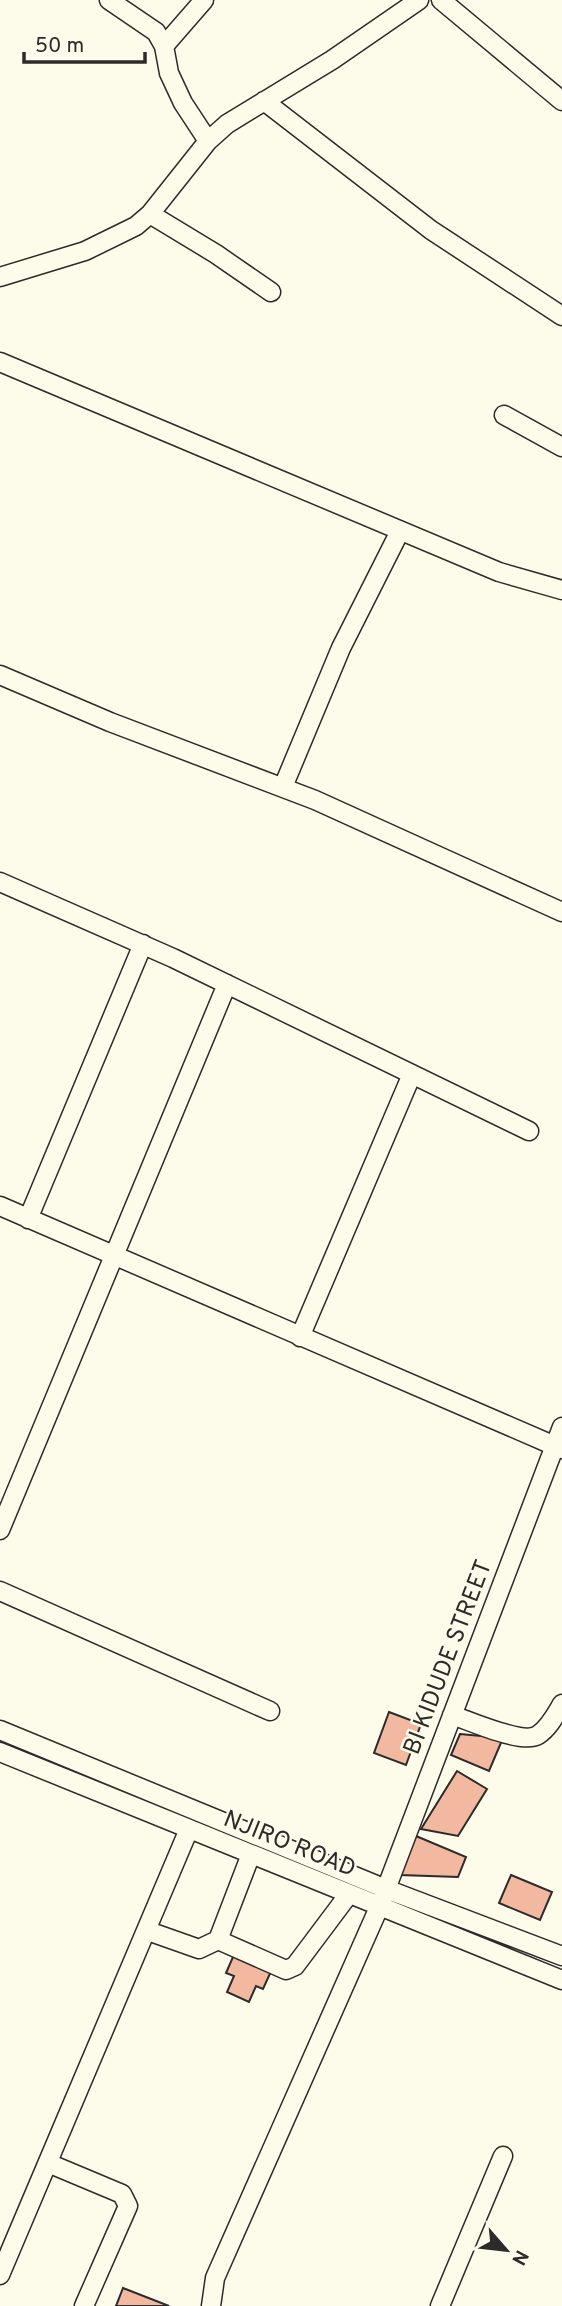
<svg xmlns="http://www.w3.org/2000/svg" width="562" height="2306" font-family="Overpass,sans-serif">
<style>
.building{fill:#f2b8a0;stroke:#2b2b2b;stroke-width:2}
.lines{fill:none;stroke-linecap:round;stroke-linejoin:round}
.minor-casing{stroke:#2b2b2b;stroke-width:21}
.minor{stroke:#fdfbea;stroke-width:18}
.labels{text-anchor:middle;stroke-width:5;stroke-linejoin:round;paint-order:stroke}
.street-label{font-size:24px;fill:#2b2b2b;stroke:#fdfbea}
</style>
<rect width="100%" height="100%" fill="#fdfbea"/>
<path class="building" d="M389,1712L421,1724L406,1765L374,1753Z
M460,1734L503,1738L489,1771L451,1755Z
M457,1771L487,1789L458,1836L421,1829Z
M416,1836L466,1857L458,1877L400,1875Z
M511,1875L552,1892L540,1920L499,1903Z
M236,1950L273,1967L263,1989L256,1986L249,2002L227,1992L234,1976L226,1973Z
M123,2288L169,2306H116Z"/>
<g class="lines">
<defs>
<path id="minor" d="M109,0L156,32L164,46L169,73L183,103L208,141
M441,0L562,101
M164,46L204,0
M264,101L431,230L562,316
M150,214L216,254L271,292
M0,277L85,251L136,226L150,214L208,141L227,124L332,60L419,0
M0,362L499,572L562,590
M504,415L562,447
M0,675L110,722L315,800L562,912
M283,787L341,648L400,531
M0,882L173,958L529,1131
M0,1206L562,1449
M28,1219L143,944
M300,1337L412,1074
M0,1530L227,984
M0,1591L270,1711
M452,1715C470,1721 523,1745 538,1735C549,1728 556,1714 562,1704
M0,1730L386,1889L562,1956
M0,1752L562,1980
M148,1931L199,1949L218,1940L251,1854
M218,1940L286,1970L295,1966L349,1894
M48,2163L122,2194L128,2206L84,2306
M0,2275L189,1829
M211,2306L215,2278L380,1905L562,1427
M440,2306L503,2156"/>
</defs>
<use href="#minor" class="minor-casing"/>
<use href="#minor" class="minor"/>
</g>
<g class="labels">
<g class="street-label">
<text transform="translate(447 1657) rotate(-69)" y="8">BI KIDUDE STREET</text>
<text transform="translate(290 1843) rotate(22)" y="8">NJIRO ROAD</text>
</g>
</g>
<g transform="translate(506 2250) rotate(118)" stroke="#fdfbea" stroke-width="5" paint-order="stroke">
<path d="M0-5L12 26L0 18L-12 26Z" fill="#2b2b2b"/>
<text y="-10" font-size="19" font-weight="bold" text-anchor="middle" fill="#2b2b2b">N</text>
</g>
<path d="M24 52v10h121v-10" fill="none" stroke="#2b2b2b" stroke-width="3.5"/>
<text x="35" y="52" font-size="21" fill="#2b2b2b" stroke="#fdfbea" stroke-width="5" paint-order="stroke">50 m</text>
</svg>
